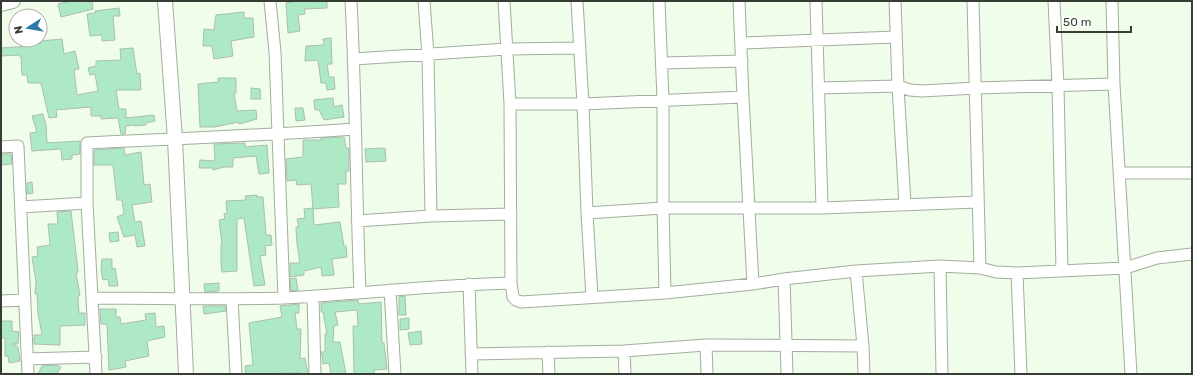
<svg xmlns="http://www.w3.org/2000/svg" width="1193" height="375" font-family="Rubik,sans-serif">
<style>
.building{fill:#aee9c5;stroke:#aabeb1}
.lines{fill:none;stroke-linecap:round;stroke-linejoin:round}
.minor-casing{stroke:#a2ae9d;stroke-width:13}
.tertiary-casing{stroke:#a2ae9d;stroke-width:16}
.minor{stroke:#fff;stroke-width:11}
.tertiary{stroke:#fff;stroke-width:14}
</style>
<rect width="100%" height="100%" fill="#effdea"/>
<path class="building" d="M71,1H92L93,9L61,17L58,4Z
M292,1H327V8L304,9L305,14L298,15L300,31L288,33L286,3L292,2Z
M119,8L120,16H113L115,40L102,41V35L90,36L87,14L95,13V11Z
M244,12V18H253L254,37L231,41L233,56L214,59L212,46H203L204,29L214,30L216,15Z
M331,38L332,64H327L329,77H334L335,89L327,90L326,83H321L318,60L305,61L306,46L324,45L323,39Z
M62,39L64,54L75,51L79,69L74,70L77,95L98,91L95,74L90,75L88,68L96,66V61L121,60L120,49L133,48L137,74L140,73L141,90H116L119,109H126V118L154,115L155,121L146,123V125L134,126V125L126,126L125,134H121L118,118L101,119V116H91V107L56,110L57,117L49,118L41,83H28L27,75H22L21,56H19V55L1,56V48L30,46L41,43L40,41Z
M218,78H236V93H234L237,111L256,110L257,119L239,124L238,122L215,127H200L198,84L218,82Z
M251,88L260,89L261,99H251Z
M333,98L334,107L342,105L344,117L324,120L319,110H315L314,100Z
M295,108H303L305,120L296,121Z
M43,114L46,125L47,143L80,141V154L72,155V159L62,160L61,149L32,151L30,133L37,132L32,116Z
M344,137L346,148H349V171H346V184H338L339,207L313,209L311,184L297,185L296,180L287,181L286,159L303,157V140H321V138Z
M245,143V147L267,145L269,173L259,174L256,156L233,158V167H224L213,170V168H199L200,160L215,161L214,144Z
M124,148L125,155L141,152L144,185L150,184L152,202L132,205L135,222L141,221L145,246L137,247L135,235L124,237L117,217L124,214L122,200H117L113,165H94V150Z
M385,148L386,161L366,162L365,149Z
M1,154H11L12,164L1,165Z
M32,182L33,193L27,194V183Z
M257,195V197H263L266,235H271L272,245L265,246L266,255L260,256L265,285L254,286L244,218L237,219V271L222,272L221,263V244H222L219,220L225,219L224,214L227,213L226,201L246,200L245,196Z
M313,208L314,225L340,222L344,246H346L347,257L332,259L334,275L322,276L321,267L304,271V275L290,277V263H300L297,244L296,227H299L297,219L305,218L304,209Z
M71,211L77,262L78,272L76,273L80,295L78,296L79,313H85V325L60,326V345L34,344V335H42L38,313L37,294H35L36,281L32,257L38,256L37,247L50,245L48,224H58L57,212Z
M118,232L119,241L110,242L109,233Z
M102,259H112V269L115,268L118,286H109L108,279L103,280L101,270Z
M296,278L298,290L291,291L290,279Z
M219,283V291L205,292L204,284Z
M405,296L406,315H399V297Z
M358,300L359,304L381,302L382,343H384L387,369L374,370V374H354L353,326H358L357,310L335,312L338,325L334,326L333,342H340L346,374H331L329,363L323,364L322,355L321,352H325V334H327L323,312H321V303Z
M299,304V313H295L297,329H301L300,359L305,358L308,374H300V373L246,374L245,366L253,365L249,323L282,317L280,306Z
M203,306H225L226,311L204,314Z
M100,309H116V317H120L121,324L146,320L145,314L155,313L156,327L164,326L165,337L147,341L149,356L125,361L126,367L109,370L107,324H101Z
M409,318V329L400,330V319Z
M1,321H12V331L19,332L18,344H12L18,347L20,361L9,363L8,356H5V338H1Z
M421,331L422,344L410,345L408,333Z
M57,365L61,367L57,374H38L42,366Z"/>
<g class="lines">
<defs>
<path id="minor" d="M270,1L275,52L284,298
M351,1C356,98 356,195 360,292
M424,1L428,55L431,216
M504,1L510,104L511,283L513,297L516,300L521,302L665,293L753,284L784,279L856,271L940,266L980,268L996,272L1017,273L1125,268L1157,258L1192,254
M577,1L583,104L587,213L592,297
M659,1L663,100V208L665,293
M739,1L743,97L753,284
M816,1L822,208
M895,1L898,86L905,204
M973,1L980,268
M1054,1L1058,86L1062,271
M1112,1L1114,84L1131,374
M742,43L895,37
M354,59L507,49L579,48
M662,63L742,61
M818,88L898,86L910,90L922,91L976,88L1114,84
M510,104H583L743,97
M1,147L18,146L28,374
M1119,173H1192
M21,207L87,203
M587,213L663,208H822L978,202
M357,221L431,216L511,214
M940,266L942,374
M856,271L863,346L864,374
M1017,273L1021,374
M784,279L787,374
M469,284L472,374
M390,290L395,374
M313,296L315,374
M93,298C157,298 221,300 284,298C360,294 436,285 511,283
M232,299L236,374
M1,301L25,300
M706,345L707,374
M624,351L625,374
M548,352L549,374
M471,354L624,351L706,345L863,346
M27,359L96,357
M96,374L87,203V143C177,139 266,135 355,129"/>
<path id="tertiary" d="M165,1L175,139L186,374
M1,4L13,1"/>
</defs>
<use href="#minor" class="minor-casing"/>
<use href="#tertiary" class="tertiary-casing"/>
<use href="#minor" class="minor"/>
<use href="#tertiary" class="tertiary"/>
</g>
<rect width="1193" height="375" fill="none" stroke="#373c35" stroke-width="4"/>
<g transform="translate(28 28) rotate(258)"><circle r="19" fill="#ffffff" stroke="#afb1ae"/>
<path d="M0-3L7 15L0 10L-7 15Z" fill="#2d79ac"/>
<text y="-6" font-size="11" font-weight="bold" text-anchor="middle" fill="#373c35">N</text>
</g>
<path d="M1057 26v6h74v-6" fill="none" stroke="#373c35" stroke-width="2"/>
<text x="1063" y="26" font-size="12" fill="#373c35" stroke="#ffffff" stroke-width="3" paint-order="stroke">50 m</text>
</svg>
